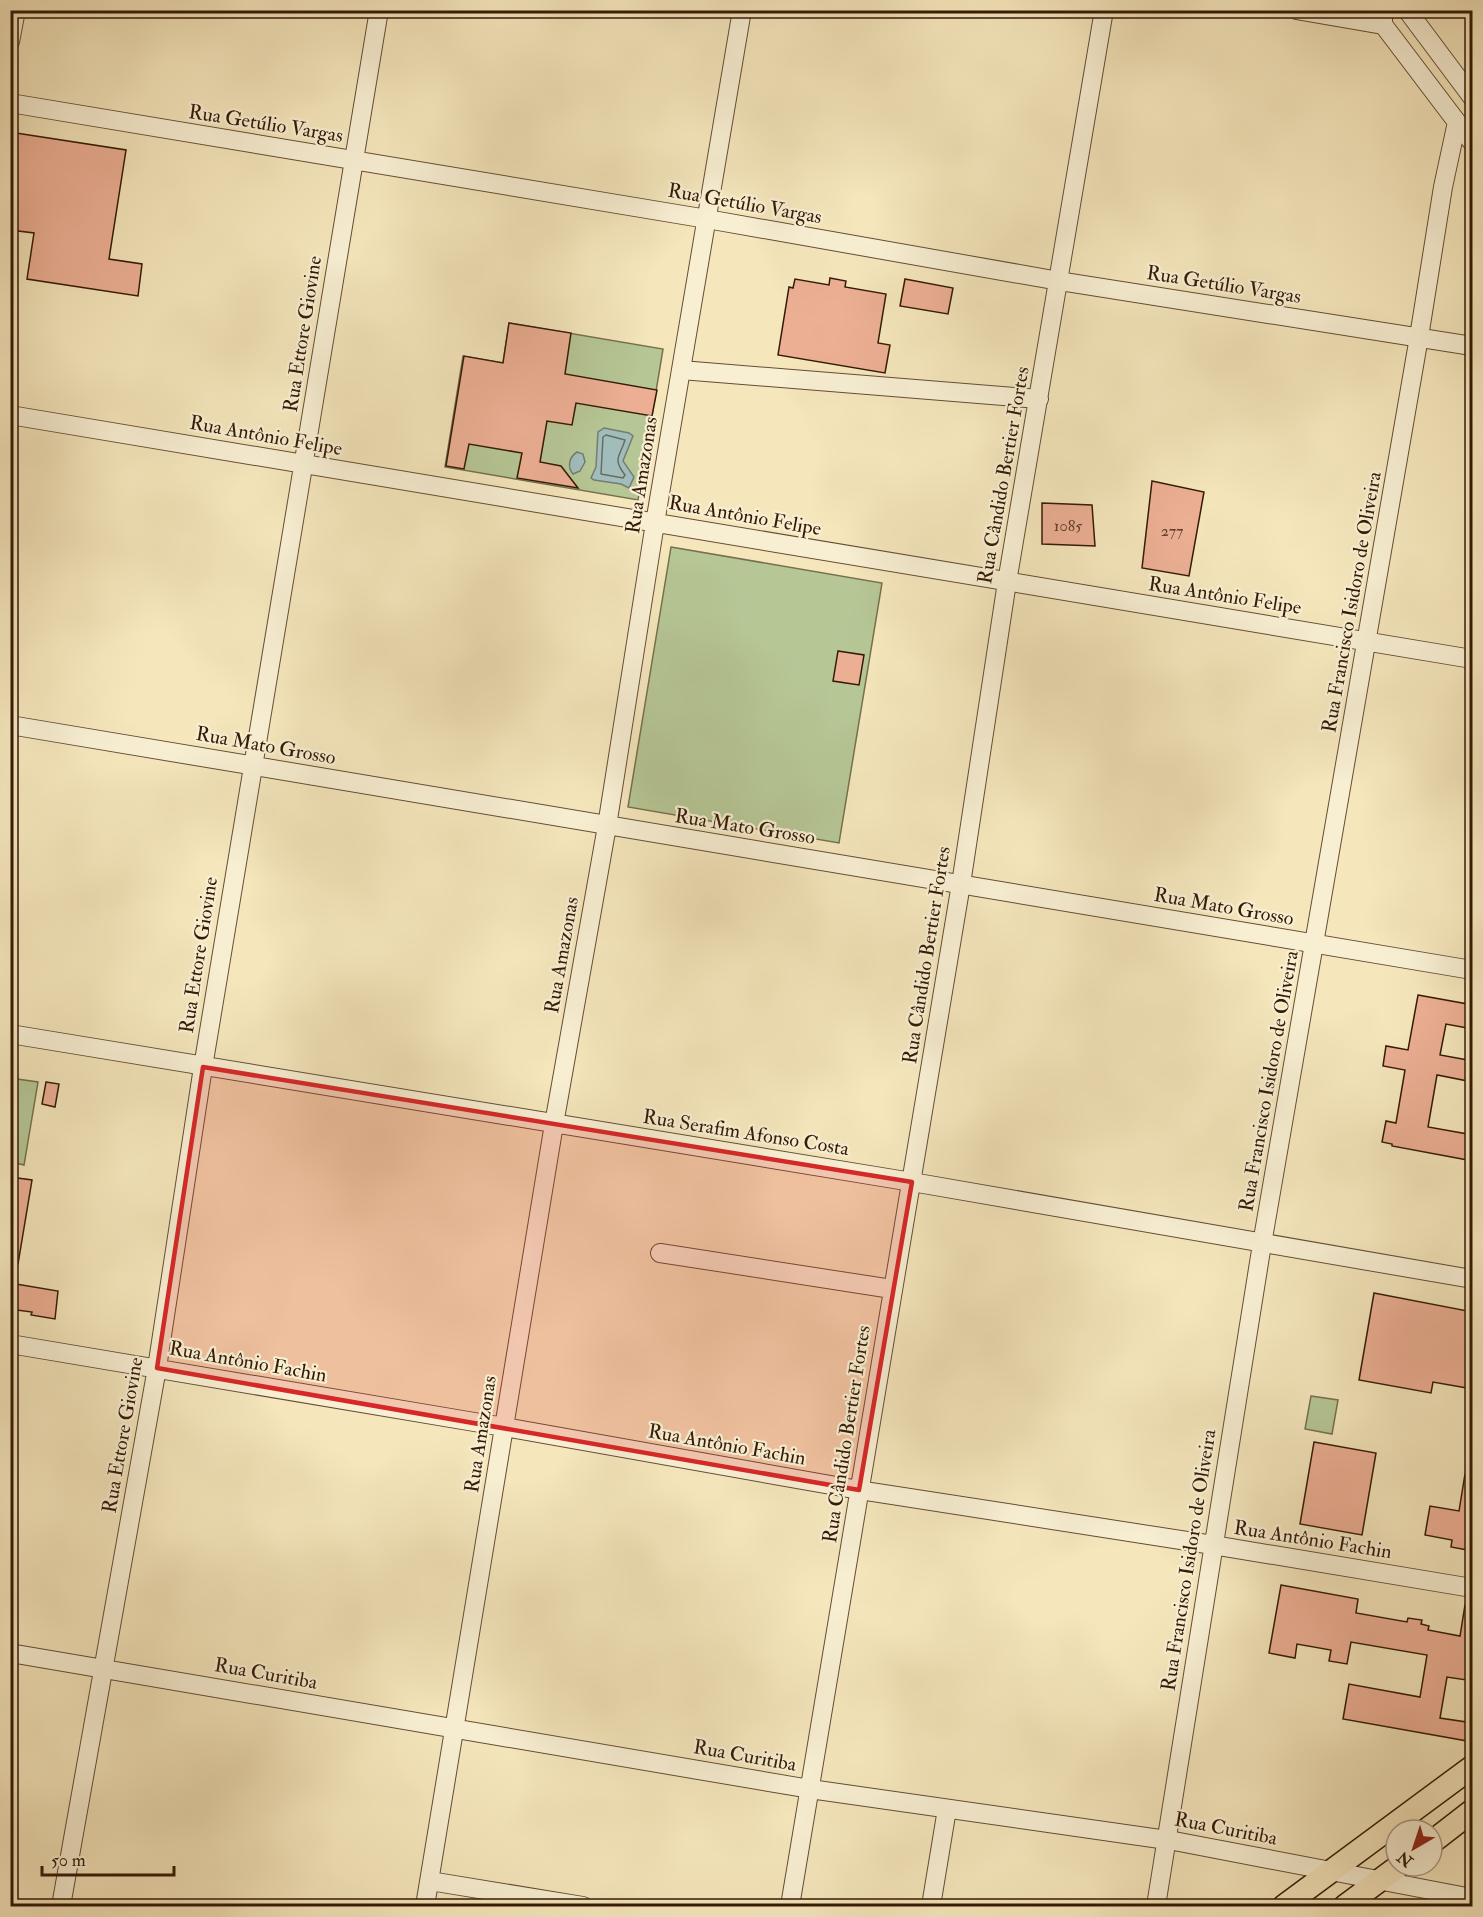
<svg xmlns="http://www.w3.org/2000/svg" width="1483" height="1917" font-family="'IM FELL Double Pica',serif">
<style>
.green{fill:#b6c695;stroke:#75704e;stroke-width:1.5}
.water{fill:#a1bdbb;stroke:#757c73;stroke-width:1.5}
.lines{fill:none;stroke-linecap:round;stroke-linejoin:round}
.shore{stroke:#6a6c60;stroke-width:1.5}
.building{fill:#ecaf94;stroke:#341a06;stroke-width:1.5}
.minor-casing{stroke:#644d34;stroke-width:20}
.major-casing{stroke:#341a06;stroke-width:25}
.minor{stroke:#f8efd3;stroke-width:18}
.major{stroke:#f5e6bc;stroke-width:22}
.marked{fill:#d62828;fill-opacity:0.2;stroke:#d62828;stroke-width:4.5;stroke-linejoin:round}
.labels{text-anchor:middle;stroke-width:4.5;stroke-linejoin:round;paint-order:stroke}
.number-label{font-size:16px;fill:#623f2a}
.street-label{font-size:20px;fill:#341a06;stroke:#f8efd3}
</style>
<rect width="100%" height="100%" fill="#f5e6bc"/>
<filter id="stains"><feTurbulence type="fractalNoise" baseFrequency=".00333" numOctaves="4"/><feColorMatrix values="0 0 0 0 .2 0 0 0 0 .09 0 0 0 0 .02 0 0 0 .5 -.17"/></filter>
<radialGradient id="worn" r=".72"><stop offset=".6" stop-color="#630" stop-opacity="0"/><stop offset="1" stop-color="#630" stop-opacity=".3"/></radialGradient>
<path class="green" d="M509,323L663,349L638,500L445,467L463,356L503,363Z
M671,547L882,583L839,843L628,807Z
M10,1078L38,1082L24,1165L11,1162Z
M1311,1396L1338,1400L1332,1434L1305,1429Z"/>
<path class="water" d="M604,428L629,433L633,436L623,461L634,477L629,488L621,484L594,480L591,478L596,467L598,432Z
M577,452L583,454L585,462L580,471L573,474C567,467 569,457 577,452Z"/>
<g class="lines">
<path class="shore" d="M606,435L625,440C620,457 612,458 625,475L623,478L601,474L603,437Z"/>
</g>
<path class="building" d="M16,133L126,150L109,259L142,264L138,296L27,279L34,233L10,230V170Z
M830,278L846,281L845,287L886,294L878,343L890,345L885,373L778,355L789,287L793,288L795,279L829,285Z
M905,279L953,288L948,314L900,306Z
M509,323L571,333L565,374L657,390L652,416L576,403L572,425L547,421L540,462L561,466L578,488L517,478L522,453L469,444L464,469L446,466L464,356L503,363Z
M1152,481L1204,492L1189,576L1142,568Z
M1042,503L1092,505L1095,546L1042,544Z
M838,651L864,655L859,685L833,681Z
M1418,995L1473,1005V1029L1446,1024L1440,1055L1473,1061V1082L1437,1075L1428,1127L1473,1135V1161L1392,1146V1144L1382,1142L1386,1121L1396,1123L1405,1070L1383,1066L1386,1046L1408,1050Z
M46,1082L59,1084L55,1107L42,1104Z
M10,1177L32,1180L18,1264L10,1263Z
M10,1283L58,1291L55,1319L31,1315L32,1312L10,1309Z
M1374,1293L1473,1312V1389L1433,1382L1431,1393L1359,1380Z
M1314,1442L1376,1453L1362,1535L1300,1524Z
M1465,1474L1473,1475V1551L1451,1547L1452,1540L1425,1535L1430,1506L1459,1511Z
M1281,1585L1358,1599L1356,1613L1407,1622L1408,1618L1422,1620L1421,1624L1429,1626L1428,1630L1460,1636L1465,1605L1473,1606V1681L1447,1677L1440,1718L1473,1723V1742L1343,1719L1349,1684L1420,1697L1427,1655L1351,1642L1347,1664L1329,1661L1331,1650L1297,1644L1295,1658L1269,1653Z"/>
<g class="lines">
<defs>
<path id="minor" d="M1296,10L1383,25V18
M1372,10L1472,142
M1407,10L1472,97
M10,42L16,10
M10,103L707,219L1059,281L1472,346
M681,370L1039,399
M10,415L1472,659
M10,725L1472,970
M10,1034L912,1182L1472,1279
M660,1253L892,1289
M10,1344L504,1427L859,1490L1213,1545L1472,1588
M10,1653L810,1789L1174,1841L1472,1898
M430,1881L583,1906
M61,1906L157,1368L203,1067L379,10
M425,1906L554,1124L607,826L655,523L742,10
M790,1906L961,884L1007,582L1104,10
M931,1906L947,1809
M1156,1906L1262,1244L1419,337L1443,187L1457,122"/>
<path id="major" d="M1432,1842L1472,1811
M1284,1906L1472,1767
M1345,1906L1399,1866"/>
</defs>
<use href="#minor" class="minor-casing"/>
<use href="#major" class="major-casing"/>
<use href="#minor" class="minor"/>
<use href="#major" class="major"/>
</g>
<path class="marked" d="M203,1067L912,1182L859,1490L157,1368Z"/>
<g class="labels">
<g class="number-label">
<text x="1068" y="531">1085</text>
<text x="1172" y="536">277</text>
</g>
<g class="street-label">
<text transform="translate(266 123) rotate(9)" y="7">Rua Getúlio Vargas</text>
<text transform="translate(745 203) rotate(10)" y="7">Rua Getúlio Vargas</text>
<text transform="translate(1224 284) rotate(9)" y="7">Rua Getúlio Vargas</text>
<text transform="translate(302 334) rotate(-81)" y="7">Rua Ettore Giovine</text>
<text transform="translate(266 435) rotate(10)" y="7">Rua Antônio Felipe</text>
<text transform="translate(641 475) rotate(-81)" y="7">Rua Amazonas</text>
<text transform="translate(1003 475) rotate(-80)" y="7">Rua Cândido Bertier Fortes</text>
<text transform="translate(745 515) rotate(10)" y="7">Rua Antônio Felipe</text>
<text transform="translate(1225 595) rotate(9)" y="7">Rua Antônio Felipe</text>
<text transform="translate(1351 602) rotate(-80)" y="7">Rua Francisco Isidoro de Oliveira</text>
<text transform="translate(266 745) rotate(10)" y="7">Rua Mato Grosso</text>
<text transform="translate(745 826) rotate(9)" y="7">Rua Mato Grosso</text>
<text transform="translate(1224 906) rotate(10)" y="7">Rua Mato Grosso</text>
<text transform="translate(198 955) rotate(-81)" y="7">Rua Ettore Giovine</text>
<text transform="translate(561 955) rotate(-80)" y="7">Rua Amazonas</text>
<text transform="translate(926 955) rotate(-81)" y="7">Rua Cândido Bertier Fortes</text>
<text transform="translate(1268 1081) rotate(-80)" y="7">Rua Francisco Isidoro de Oliveira</text>
<text transform="translate(746 1132) rotate(9)" y="7">Rua Serafim Afonso Costa</text>
<text transform="translate(248 1361) rotate(10)" y="7">Rua Antônio Fachin</text>
<text transform="translate(480 1434) rotate(-81)" y="7">Rua Amazonas</text>
<text transform="translate(846 1434) rotate(-81)" y="7">Rua Cândido Bertier Fortes</text>
<text transform="translate(122 1435) rotate(-80)" y="7">Rua Ettore Giovine</text>
<text transform="translate(727 1444) rotate(10)" y="7">Rua Antônio Fachin</text>
<text transform="translate(1313 1539) rotate(9)" y="7">Rua Antônio Fachin</text>
<text transform="translate(1188 1560) rotate(-81)" y="7">Rua Francisco Isidoro de Oliveira</text>
<text transform="translate(266 1673) rotate(10)" y="7">Rua Curitiba</text>
<text transform="translate(745 1755) rotate(10)" y="7">Rua Curitiba</text>
<text transform="translate(1226 1828) rotate(11)" y="7">Rua Curitiba</text>
</g>
</g>
<rect width="1483" height="1917" fill="none" stroke="#f5e6bc" stroke-width="36"/>
<rect x="12" y="12" width="1459" height="1893" fill="none" stroke="#341a06" stroke-width="3"/>
<rect x="18" y="18" width="1447" height="1881" fill="none" stroke="#341a06" stroke-width="1.5"/>
<g transform="translate(1414 1848) rotate(219)"><circle r="28" fill="#f8efd3" stroke="#aa9a81" stroke-width="1.5"/>
<path d="M0-4.5L10 22L0 15L-10 22Z" fill="#8f2418"/>
<text y="-9" font-size="16" font-weight="bold" text-anchor="middle" fill="#341a06">N</text>
</g>
<path d="M42 1866v9h132v-9" fill="none" stroke="#341a06" stroke-width="3"/>
<text x="51" y="1866" font-size="18" fill="#341a06" stroke="#f8efd3" stroke-width="4.5" paint-order="stroke">50 m</text>
<rect width="100%" height="100%" filter="url(#stains)"/>
<rect width="100%" height="100%" fill="url(#worn)"/>
</svg>
